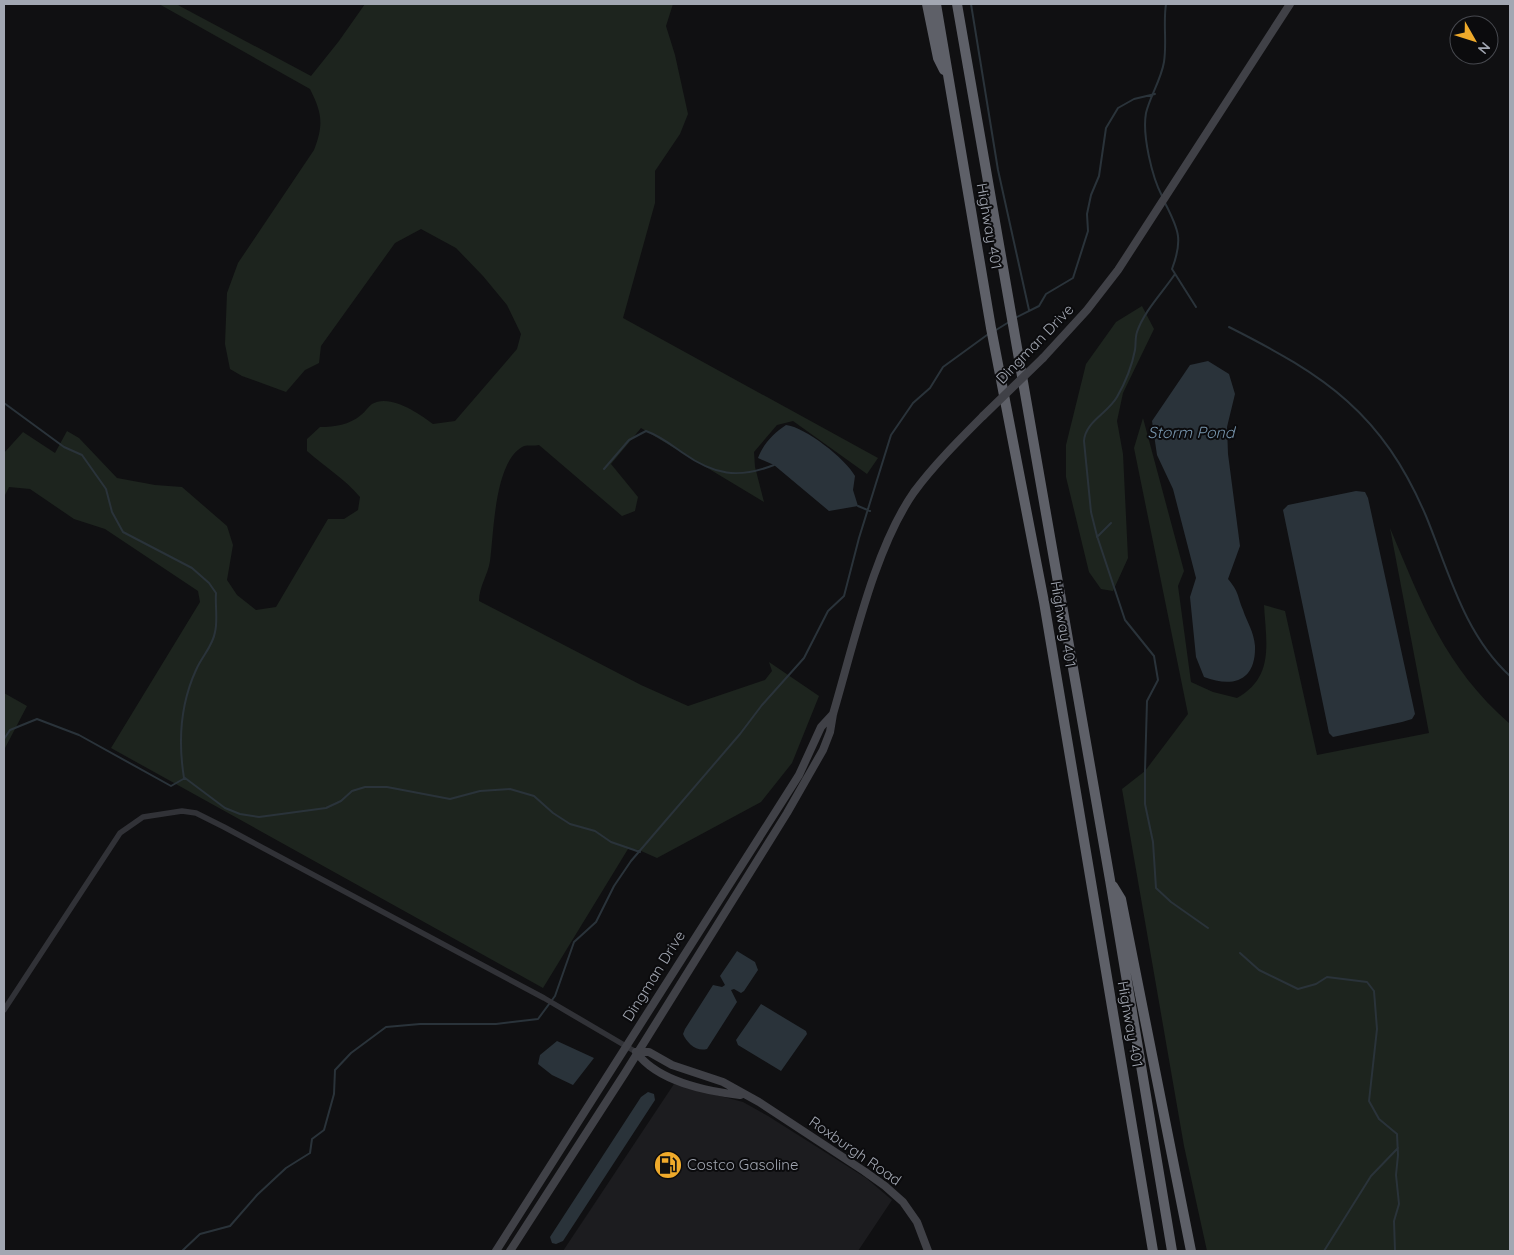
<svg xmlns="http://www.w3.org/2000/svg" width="1514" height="1255" font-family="Quicksand,sans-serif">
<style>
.built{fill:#1c1c1f}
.green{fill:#1d241e}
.water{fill:#2a333a}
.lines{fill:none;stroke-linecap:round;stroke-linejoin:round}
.stream{stroke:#2a333a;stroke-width:2}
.street{stroke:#313237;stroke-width:5.5}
.secondary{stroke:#404147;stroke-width:8}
.highway{stroke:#5e6068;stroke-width:10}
.secondary-bridge{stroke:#404147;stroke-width:8}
.labels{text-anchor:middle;stroke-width:4;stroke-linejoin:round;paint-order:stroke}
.street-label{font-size:15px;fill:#a2a7b2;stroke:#0b0b0d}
.poi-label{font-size:15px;fill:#a2a7b2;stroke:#0b0b0d;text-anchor:start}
.water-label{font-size:16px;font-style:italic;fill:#7896ae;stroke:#0b0b0d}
</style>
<rect width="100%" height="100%" fill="#101012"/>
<path class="built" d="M674,1084L743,1102L768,1116L866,1178L892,1200L858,1251H563Z"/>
<path class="green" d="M159,4H176L311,76L339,41L365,4H673L666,26L675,55L688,114L680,134L655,171V203L623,318L878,458L867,474L793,421L777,425L754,452L755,467L764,502L641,428L611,464L638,497L635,511L622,516L539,445C535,446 528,445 524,446C494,460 494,533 490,561C488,575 479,586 479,601L641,685L688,706L765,680L772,671L769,662L819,696L792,763L761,802L657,858L639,850L628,849L543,988L111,748L200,602L198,591L105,529L74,519L30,489L9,487L4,497V453L23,432L55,453L67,431L79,438L117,478L155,485L182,487L227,526L233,545L227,580L237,595L256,610L276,607L328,519H344L358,510L360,497C343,477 326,468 307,451V439L320,427C335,427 349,425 361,415C365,412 368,407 372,404C390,393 420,414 433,424L455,421L517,349L521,334L507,305L483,276L456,248L421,229L395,243L321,346L319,363L305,370L286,392L242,376L230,369L225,344L227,293L238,263L314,150C324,124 322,113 310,89Z
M1142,306L1154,329L1123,393L1117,421L1123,454L1128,558L1113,591L1101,589L1089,572L1066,477V445L1086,364L1116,322Z
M1143,418L1184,571L1178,586L1191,682L1213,692L1237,698C1275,677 1266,642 1264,605L1285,611L1317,755L1429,733L1390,528C1423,606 1444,666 1510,724V1251H1207L1184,1146L1122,789L1145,771L1188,714L1134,448Z
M4,693L27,706L4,750Z"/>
<path class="water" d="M1208,361L1229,374L1235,394L1227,427L1228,454L1240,546L1228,579C1239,592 1237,595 1243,610C1247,622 1254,632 1255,646C1256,681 1233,688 1204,677L1196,657L1190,597L1196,578L1173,489L1157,455L1152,421L1190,365Z
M786,425C805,427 846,459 855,476L853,490L858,506L829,511L774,465L758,458C763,444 774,433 786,425Z
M1356,491L1365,492L1368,498L1415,714L1412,719L1402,722L1333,737L1329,733L1283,510L1288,505Z
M737,951L755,962L758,970L744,991L741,993L734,989L731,990L737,1002L707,1049C696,1052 687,1043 683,1034L685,1029L713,985L722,987L725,985L720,976Z
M761,1004L806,1031L807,1034L781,1071L738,1045L736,1040Z
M557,1041L594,1058L573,1085L552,1075L538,1064L540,1055Z
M648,1092L654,1094L655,1100L563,1241L556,1244L552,1243L550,1237L641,1097Z"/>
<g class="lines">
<path class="stream" d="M971,4L998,170L1029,310
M1162,196C1152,177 1142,135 1146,113C1150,96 1161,80 1164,62C1167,42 1163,23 1166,4
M1165,203C1179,230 1183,240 1172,269L1196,307
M1175,274C1163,292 1144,311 1137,332C1135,338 1136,344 1135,350C1132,366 1125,383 1117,397C1107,414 1085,422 1084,441L1091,512L1097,536L1125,620L1154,656L1158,680L1147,701L1145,771V804L1153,842L1156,888L1171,902L1208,928
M1015,318L1039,306L1046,294L1073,278L1088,231L1087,214L1091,195L1099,176L1106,128L1118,108L1134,99L1155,94
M1229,327C1326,376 1382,413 1426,516C1449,572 1464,634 1510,676
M996,330L1009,322
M4,403L64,447L82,455L106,489L112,512L123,532L192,568L209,583L216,593C215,606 218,620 215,632C213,646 202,656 196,670C180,705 178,741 184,778
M604,469L629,440L646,431C660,436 670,444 683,453C714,475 738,479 774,465
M858,506L870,511
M1097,537L1111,523
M4,739L10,730L37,719L79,735L171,786L185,778L225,808L240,814L259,817L326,808L341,801L352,791L365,787H387L450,799L480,791L510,789L534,796L553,813L570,824L595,831L611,842L640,852
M1240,953L1259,970L1298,989L1316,984L1327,977L1367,982L1374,991L1377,1029L1369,1101L1379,1119L1397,1134L1398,1155L1396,1175L1399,1204L1394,1221L1395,1251
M182,1251L200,1234L230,1226L257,1195L286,1168L310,1153L312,1139L324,1130L334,1094L335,1070L351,1053L386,1027L420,1024H496L538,1019L555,996L574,942L596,922L614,886L631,861L740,734L762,705L804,658L828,611L844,596L859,538L891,435L913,403L930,388L943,367L987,335
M1324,1251L1371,1176L1398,1148"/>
<path class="street" d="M4,1010L120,833L143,817L182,811L196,813L224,827L544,998L636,1052"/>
<path class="secondary" d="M1043,358L1087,310L1118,270L1290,4
M636,1052H649L672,1065L723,1082L759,1102L864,1171L885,1186L903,1202L917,1222L928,1251
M636,1052C658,1082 706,1091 740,1095
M496,1251L799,775L821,727L833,714
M510,1251L625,1073L787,813L823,750L830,732L833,714C853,647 874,549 914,492C934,465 959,440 983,416"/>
<path class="highway" d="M927,4L938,58L944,70
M936,4L991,328L1044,602L1153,1251
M957,4L1110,880L1172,1251
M1113,886L1121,899L1191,1251"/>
<path class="secondary-bridge" d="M983,416L1043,358"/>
</g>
<defs>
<symbol id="fuel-disc" viewBox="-11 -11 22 22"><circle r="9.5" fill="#efaa2b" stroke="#0b0b0d"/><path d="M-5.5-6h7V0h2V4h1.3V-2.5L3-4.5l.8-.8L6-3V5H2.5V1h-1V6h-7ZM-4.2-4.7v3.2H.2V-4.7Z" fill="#111"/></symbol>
</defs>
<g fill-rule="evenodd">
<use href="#fuel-disc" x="652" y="1149" width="32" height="32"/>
</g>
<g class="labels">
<g class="street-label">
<text transform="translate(989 226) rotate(80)" y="5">Highway 401</text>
<text transform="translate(1035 344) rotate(-46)" y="5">Dingman Drive</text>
<text transform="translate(1063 624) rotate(80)" y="5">Highway 401</text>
<text transform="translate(654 976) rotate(-58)" y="5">Dingman Drive</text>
<text transform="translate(1130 1024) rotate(80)" y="5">Highway 401</text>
<text transform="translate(855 1151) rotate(35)" y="5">Roxburgh Road</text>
</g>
<g class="poi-label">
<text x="687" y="1170">Costco Gasoline</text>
</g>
<g class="water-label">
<text x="1191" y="438">Storm Pond</text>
</g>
</g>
<rect width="1514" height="1255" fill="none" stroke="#a2a7b2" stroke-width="10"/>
<g transform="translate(1474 40) rotate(129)"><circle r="24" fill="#0b0b0d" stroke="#47494f"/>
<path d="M0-4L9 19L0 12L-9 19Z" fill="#efaa2b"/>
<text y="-8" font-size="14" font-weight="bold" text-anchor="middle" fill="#a2a7b2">N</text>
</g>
</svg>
